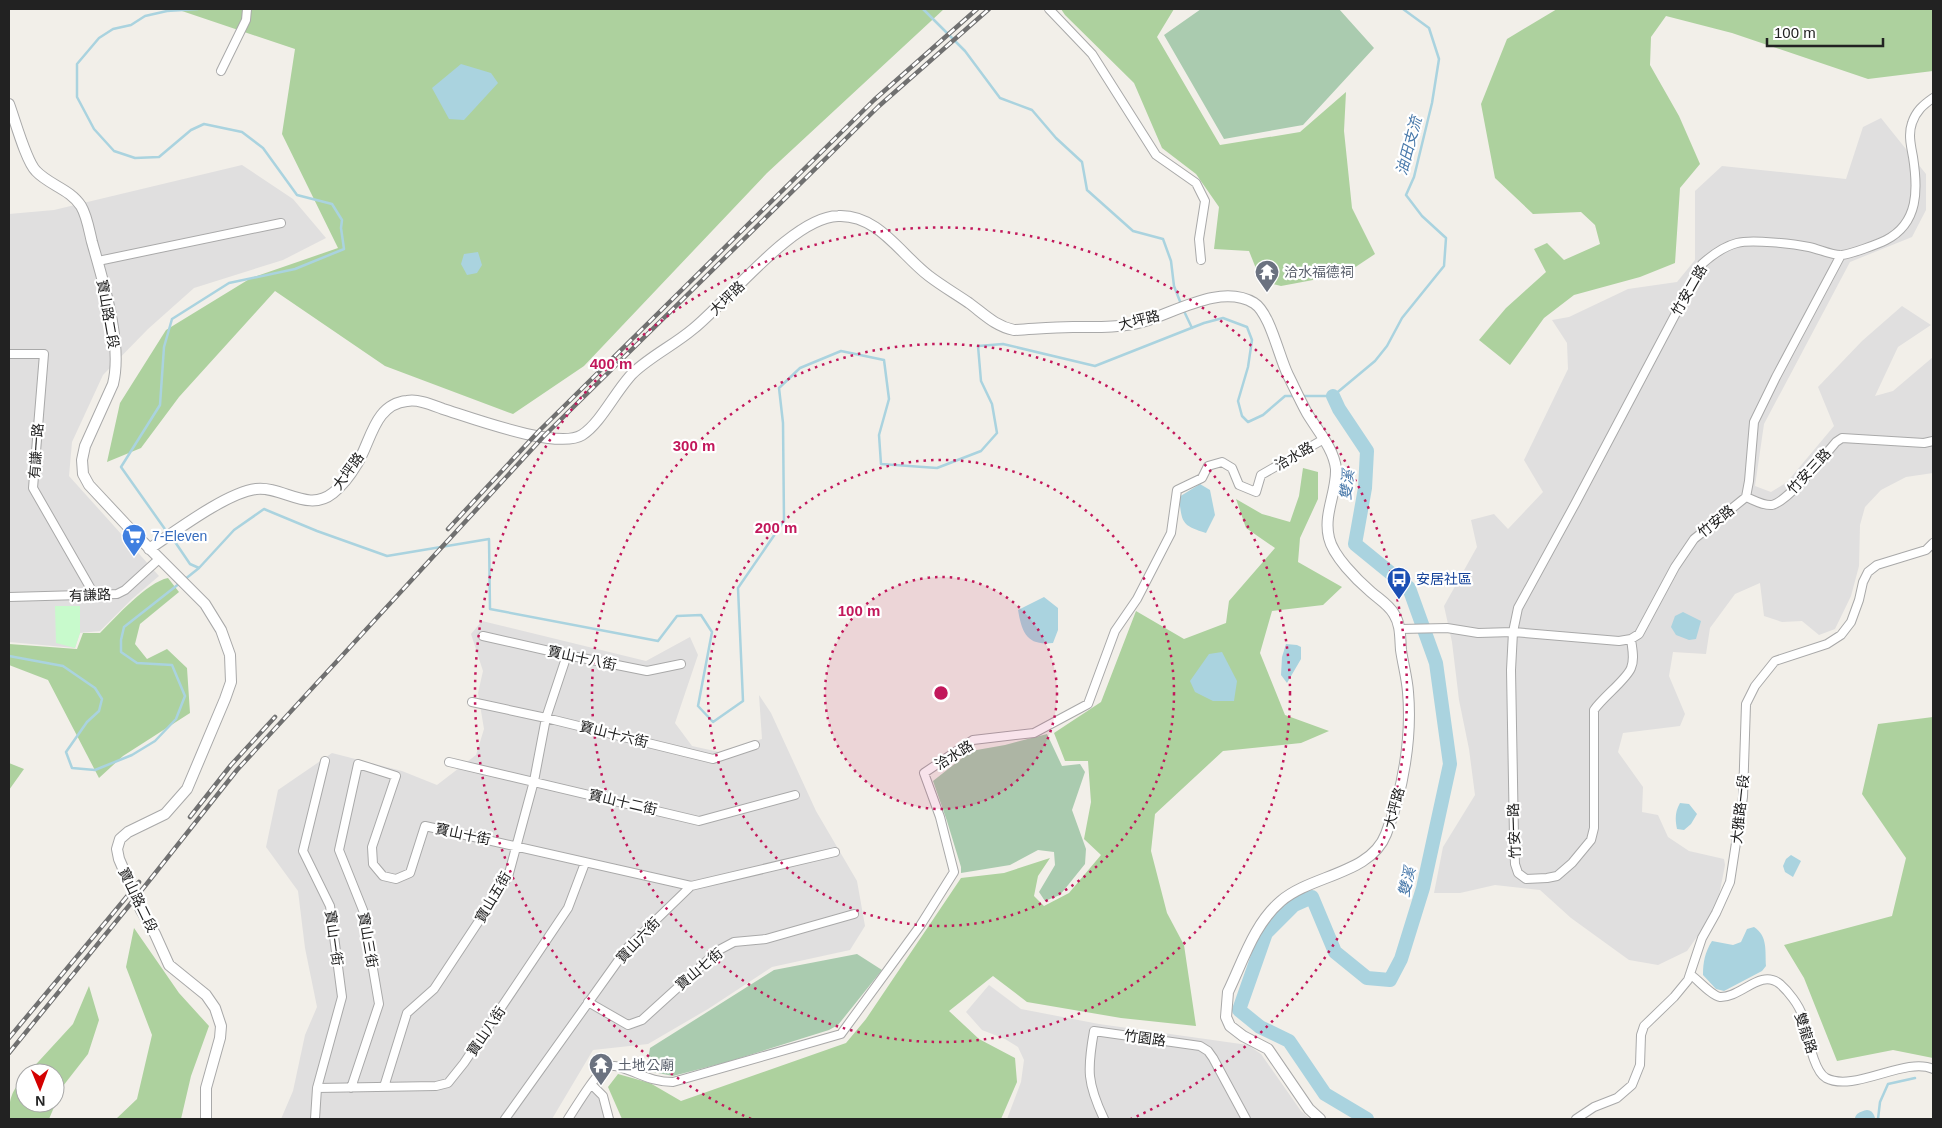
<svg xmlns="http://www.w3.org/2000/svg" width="1942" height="1128" font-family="Helvetica,'Noto Sans TC',sans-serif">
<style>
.residential{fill:#e0dfdf}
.forest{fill:#add19e}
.cemetery{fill:#aacbaf}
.park{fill:#c8facc}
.water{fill:#aad3df}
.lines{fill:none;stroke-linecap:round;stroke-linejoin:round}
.stream{stroke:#aad3df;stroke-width:2.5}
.river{stroke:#aad3df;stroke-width:14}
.minor-casing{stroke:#a9a9a9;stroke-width:10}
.tertiary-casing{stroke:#a9a9a9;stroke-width:12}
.minor{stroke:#fff;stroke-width:8}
.tertiary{stroke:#fff;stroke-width:10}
.rail-casing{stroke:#707070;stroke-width:4.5}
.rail{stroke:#fff;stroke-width:2.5;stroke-dasharray:8;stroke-linecap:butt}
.ring{fill:none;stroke:#c2185b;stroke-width:2.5;stroke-dasharray:2.5 5}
.labels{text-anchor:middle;stroke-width:4.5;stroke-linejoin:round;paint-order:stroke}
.worship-label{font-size:14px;fill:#5b616d;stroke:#fff;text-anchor:start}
.street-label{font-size:14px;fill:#222;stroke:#fff}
.shop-label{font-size:14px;fill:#366cbe;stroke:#fff;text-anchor:start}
.transit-label{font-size:14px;fill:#164399;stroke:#fff;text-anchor:start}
.water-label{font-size:15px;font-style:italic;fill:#4a7aab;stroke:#fff}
.centre{fill:#c2185b;stroke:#fff;stroke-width:2.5}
.ring-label{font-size:15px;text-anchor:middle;font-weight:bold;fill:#c2185b;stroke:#fff;stroke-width:4.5;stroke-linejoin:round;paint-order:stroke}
</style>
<rect width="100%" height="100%" fill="#f2efe9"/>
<path class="residential" d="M1881,118L1926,174V210L1912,237L1850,262L1764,424L1755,486L1771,492L1787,482L1834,426L1818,387L1862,341L1902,306L1931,325L1898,347L1875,396L1893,391L1933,357V473L1906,477L1881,490L1865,507L1860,525L1859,566L1851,596L1835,629L1819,635L1802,621L1782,622L1764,616L1760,583L1735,594L1710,628L1706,654L1673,652L1669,676L1685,714L1680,726L1623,733L1618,752L1643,787L1642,812L1658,815L1668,837L1689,851L1724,859L1725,865L1718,901L1709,920L1687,951L1658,965L1629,960L1571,918L1540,890L1495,885L1460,893H1434L1443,847L1475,795L1469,749L1459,700L1452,642L1444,606L1477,547L1471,520L1494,514L1508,529L1543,492L1524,460L1568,369L1567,343L1552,320L1569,317L1628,289L1677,282L1695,260V191L1722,166L1846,179L1863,127Z
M242,165L293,199L326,238L283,260L194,288L148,329L103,375L72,442L69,476L159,576L132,599L100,631L80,633L75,648L9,642V214L54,210Z
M482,621L646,661L690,637L698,655L675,723L692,746L719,752L762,739L759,695L771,713L816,811L857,881L865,926L850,950L772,967L708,1009L648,1044L593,1050L552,1119H281L293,1091L305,1035L317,1007L305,948L298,891L266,847L278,790L332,753L402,771L437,785L476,755L484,729L478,693L483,671L471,634Z
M989,985L1021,1009L1099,1024L1248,1045L1261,1054L1301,1111L1310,1119H1007L1021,1082L1024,1060L1018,1047L1005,1039L982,1030L966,1012Z
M588,1088L601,1098L606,1119H568Z"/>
<path class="forest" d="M176,9H944L767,173L584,366L513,414L385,366L275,291L179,397L141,448L107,462L120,403L166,330L251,278L338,248L282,134L295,49Z
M1061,9H1174L1157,37L1220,145L1300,132L1346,92L1344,131L1352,208L1375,254L1345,274L1281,286L1261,281L1249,251L1214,249L1219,207L1196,174L1162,148L1134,83L1065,15Z
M1557,9H1933V71L1868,79L1732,33L1666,16L1651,37L1650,65L1679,116L1700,164L1680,188L1675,263L1640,277L1574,295L1544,318L1510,365L1479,340L1506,308L1546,272L1534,249L1547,243L1564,260L1600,244L1595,225L1581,212L1533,214L1495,178L1481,104L1507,39Z
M1303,468L1318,472V499L1300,538L1298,562L1342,587L1323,605L1272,611L1260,653L1285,715L1329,731L1301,743L1223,751L1155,814L1151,851L1167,913L1184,945L1196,1026L1121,1018L1027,1002L993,976L949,1011L979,1039L1015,1058L1017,1082L1001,1119H622L608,1087L618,1074L650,1083L681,1101L846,1043L866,1019L961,878L1004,873L1050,858L1038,876L1034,896L1044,906L1069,893L1101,855L1084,839L1091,802L1088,761H1065L1054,733L1101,702L1136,611L1184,639L1226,623L1229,601L1275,548L1246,528L1236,499L1262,514L1290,522L1299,496Z
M168,578L179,592L140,624L135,644L147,659L167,649L187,668L190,713L123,756L99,778L48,680L9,665V644L77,649L83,633H100C115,618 147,582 168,578Z
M1933,717V1058L1893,1050L1837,1061L1804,978L1784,945L1892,916L1906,858L1862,794L1878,724Z
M9,763L24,769L9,790Z
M134,928L179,993L209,1026L191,1076L181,1119H116L137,1099L152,1035L126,967Z
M89,986L99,1020L88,1054L63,1086L49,1119H9C9,1098 11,1092 25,1076V1103H55V1073H28L73,1024Z"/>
<path class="cemetery" d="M1201,9H1339L1374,48L1303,125L1224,139L1164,35Z
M1047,734L1062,766L1080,764L1085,772L1072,810L1086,849L1085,864L1060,895L1045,901L1039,892L1055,865L1054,852L1038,850L1010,865L961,873V867L947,821L933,781L971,751L1005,745Z
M857,954L882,970L838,1025L829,1030L727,1062L673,1076L653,1072L648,1060L650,1048L774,970Z"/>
<path class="park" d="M55,606H80V633L75,648L56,643Z"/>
<path class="water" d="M461,64L491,73L498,83L464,120L449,119L432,88Z
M478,252L482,265L477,273L467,275L461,264L464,254Z
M1200,484L1210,490L1215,515L1206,533C1181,525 1182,523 1179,497Z
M1044,597L1058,608V630L1053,643C1027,646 1022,633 1018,610Z
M1683,612L1701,621L1696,639L1689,640L1676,635L1671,627L1675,616Z
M1286,644L1297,645L1301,647V659L1287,683L1281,675L1282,657Z
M1222,652L1237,681L1234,701H1213L1195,692L1190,681L1209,654Z
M1680,803L1689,804L1697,814L1691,824L1684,830L1677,829C1675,819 1675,812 1680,803Z
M1791,855L1801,861L1793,877L1785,872L1783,866L1786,859Z
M1754,927C1768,936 1765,951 1766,966L1762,971L1724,991L1716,989L1703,975C1703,962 1705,952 1712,941L1733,945L1741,942L1747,929Z"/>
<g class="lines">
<path class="stream" d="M923,9L965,51L1000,98L1032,110L1056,138L1082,162L1087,190L1133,231L1163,239L1171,261L1174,286L1181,304
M1183,309L1192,328
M1302,396H1333L1375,361L1387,346L1402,318L1444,266L1446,238L1422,216L1406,195L1414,177L1432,103L1439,59L1429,28L1403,9
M167,532L121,467L160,405L164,347L172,319L229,283L295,269L344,249L341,228L342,220L332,204L297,195L263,148L242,132L204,124L191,130L159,157L135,158L114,151L94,129L77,97V64L99,38L113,29L131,25L145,16L167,11L198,9
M171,536L190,564L199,568L234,530L264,509L317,531L387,556L489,539L490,609L658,641L677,616L701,615L712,632L698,706L713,722L743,701L738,588L784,521L783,423L779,388L800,368L841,351L884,360L889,399L879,435L881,464L937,468L981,451L997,433L992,404L981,381L978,346L1003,344L1095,366L1204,323L1223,318L1247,327L1252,340L1248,367L1238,401L1242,416L1248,422L1263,415L1285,396H1296
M184,580L199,568
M9,656L63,666L95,688L102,699L99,711L87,722L66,752L72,768L95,770L132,755L155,741L176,719L185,696L172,665L137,663L121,652V640L124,627L180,583
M1878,1119L1880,1102L1888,1084L1915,1078"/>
<path class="river" d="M1333,396L1339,409L1367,451L1365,488L1355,544L1409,588L1436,663L1450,764L1423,888L1401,959L1390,980L1367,978L1335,952L1312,897L1294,905L1266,933L1239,1010L1260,1027L1289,1041L1325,1094L1367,1119
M1862,1119L1867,1117L1868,1119"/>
<defs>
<path id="minor" d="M1049,9L1092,54L1156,155L1196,183L1205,201L1199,239L1201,260
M221,71L246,20L247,9
M98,261L281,223
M9,354H44L33,488L95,596
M1746,497C1754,500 1763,506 1772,505C1789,501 1824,456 1836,442L1842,438L1924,443L1933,441
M9,597L117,594L125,590L159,559
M1400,629L1447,628L1478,633L1513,632L1619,641L1631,639L1639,634L1675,567L1694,539L1746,497L1749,481L1754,422L1776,377L1841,255
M483,636L567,655L647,671L681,664
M1631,639C1632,648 1635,659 1631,668C1627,679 1603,697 1594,710V828L1591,840L1572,863L1557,876L1547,878L1526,879L1518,873L1515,864L1514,837L1511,670L1513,632L1518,608L1575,504L1702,264C1711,256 1725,246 1737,243C1752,239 1793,244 1809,247C1819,249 1833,256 1842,255C1851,254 1878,244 1886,240C1919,223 1918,189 1913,157C1911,146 1908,134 1912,123C1916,111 1923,105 1933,98
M472,702L546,718L713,759L755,745
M449,762L699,821L795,795
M1690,974C1697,979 1712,996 1720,997C1741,998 1760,968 1780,984C1788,991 1799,1005 1802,1015C1807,1029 1812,1070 1826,1078C1854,1093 1906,1056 1933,1069
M588,1002L628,1025L642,1020L719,950L734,942L766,939L854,914
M591,1084L603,1096L609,1119
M384,1087L407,1013L434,989L508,877L534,781L546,718L567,655
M317,1088L436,1086L448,1083L464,1063L568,908L585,863
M351,1088L379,1004L363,910L339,850L358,764L396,776L372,847L373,864L383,876L396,879L410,873L425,826L691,886
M315,1119L317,1088L342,997L330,906L303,851L325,761
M505,1119L628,947L691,886L835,852
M568,1119C574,1110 598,1070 607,1067C611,1065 618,1066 622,1068C641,1074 652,1082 673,1082L841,1034L920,926L954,872L940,817L924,773L973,740L1034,733L1088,704L1115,631L1137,599L1171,533L1177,490L1202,478L1208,466L1222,462L1232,468L1239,485L1256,492L1261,475L1324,439
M1104,1119C1087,1083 1087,1070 1094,1031L1200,1046L1208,1051L1213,1058L1246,1119
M1576,1119L1594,1107L1617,1098L1632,1085L1640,1065L1641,1035L1644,1026L1674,997L1688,980L1702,938L1716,913L1730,882L1743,797L1746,704L1755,686L1775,661L1827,644L1841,635L1851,622L1859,600L1863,582L1868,572L1877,565L1926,550L1933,543"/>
<path id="tertiary" d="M9,104C15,120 26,161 36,171C49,185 70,189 81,206C87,216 89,230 92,242C103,281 123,344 113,384L85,446L82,460L83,474L89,485L132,531L205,604L221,630L230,655L231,682L225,699L187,789L165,814L128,832L120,839L117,849L119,859L141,910L155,934L169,965L206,995L215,1008L221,1026L220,1038L206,1088V1119
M149,549C176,531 226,493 256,489C283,486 308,513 333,493C342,486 351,474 357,464C371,442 374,404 407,401C419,399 432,405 443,409C472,418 558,450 582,435C601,423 616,390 633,373C651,356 674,345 693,329C729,300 793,217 838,216C878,214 901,255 929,276C942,286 956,294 969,303C984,314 995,326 1014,330C1034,329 1053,327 1073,327C1096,327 1119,328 1142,322C1174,313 1221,283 1254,303C1270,313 1279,357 1288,375C1294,387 1300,400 1307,413C1317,430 1334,449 1336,469C1337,492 1323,514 1329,538C1333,556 1357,580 1371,592C1379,599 1389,605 1394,614C1401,625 1400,638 1401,650C1403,664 1407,678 1408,692C1412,738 1403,791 1386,834C1371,874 1311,875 1281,901C1254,924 1243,961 1228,992L1226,1017L1230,1026L1243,1036L1268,1049L1309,1109L1320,1119"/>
</defs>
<use href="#minor" class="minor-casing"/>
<use href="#tertiary" class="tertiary-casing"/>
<use href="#minor" class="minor"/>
<use href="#tertiary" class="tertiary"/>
<defs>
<path id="rail" d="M448,529L539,431L874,100L977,9
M190,817L231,765L275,717
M9,1038L139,882
M9,1053L145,886L237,770L544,436L879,106L989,9"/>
</defs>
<use href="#rail" class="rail-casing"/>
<use href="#rail" class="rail"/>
</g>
<circle cx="941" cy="693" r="116" fill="#c2185b" fill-opacity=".12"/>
<g class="ring">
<circle cx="941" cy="693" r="116"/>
<circle cx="941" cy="693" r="233"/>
<circle cx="941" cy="693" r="349"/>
<path d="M751 1119A466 466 0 1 1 1131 1119"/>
</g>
<defs>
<symbol id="temple-pin" viewBox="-11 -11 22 30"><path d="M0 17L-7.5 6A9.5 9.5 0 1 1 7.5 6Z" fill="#6b7280" stroke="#fff"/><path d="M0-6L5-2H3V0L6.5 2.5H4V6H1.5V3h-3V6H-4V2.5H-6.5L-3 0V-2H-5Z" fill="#fff"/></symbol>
<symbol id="supermarket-pin" viewBox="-11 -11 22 30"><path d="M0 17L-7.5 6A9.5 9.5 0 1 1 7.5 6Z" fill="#3f7fe0" stroke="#fff"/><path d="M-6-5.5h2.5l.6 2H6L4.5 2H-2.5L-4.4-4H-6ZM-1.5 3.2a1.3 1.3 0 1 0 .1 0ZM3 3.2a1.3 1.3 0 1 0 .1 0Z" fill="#fff"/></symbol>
<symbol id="bus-pin" viewBox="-11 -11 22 30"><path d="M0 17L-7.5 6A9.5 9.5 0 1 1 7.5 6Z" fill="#1a4fb4" stroke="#fff"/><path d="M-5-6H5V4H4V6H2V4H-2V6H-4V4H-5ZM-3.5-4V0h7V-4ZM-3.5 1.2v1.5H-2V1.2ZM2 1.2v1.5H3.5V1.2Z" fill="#fff"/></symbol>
</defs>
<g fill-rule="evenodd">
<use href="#temple-pin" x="1253" y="258" width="28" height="38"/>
<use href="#supermarket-pin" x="120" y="522" width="28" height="38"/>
<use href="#bus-pin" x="1385" y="565" width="28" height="38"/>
<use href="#temple-pin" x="587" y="1051" width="28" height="38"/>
</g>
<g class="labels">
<g class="worship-label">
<text x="1284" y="277">洽水福德祠</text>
<text x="618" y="1070">土地公廟</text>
</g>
<g class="street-label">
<text transform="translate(1689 290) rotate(-60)" y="5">竹安二路</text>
<text transform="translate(727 298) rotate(-44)" y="5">大坪路</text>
<text transform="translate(108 314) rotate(80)" y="5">寶山路二段</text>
<text transform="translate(1139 320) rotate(-14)" y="5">大坪路</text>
<text transform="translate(36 451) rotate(-86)" y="5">有謙一路</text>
<text transform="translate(1294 456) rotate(-30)" y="5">洽水路</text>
<text transform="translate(348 471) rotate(-54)" y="5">大坪路</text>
<text transform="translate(1809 471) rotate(-47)" y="5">竹安三路</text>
<text transform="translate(1716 521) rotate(-39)" y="5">竹安路</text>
<text transform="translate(90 595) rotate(-3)" y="5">有謙路</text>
<text transform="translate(582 658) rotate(12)" y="5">寶山十八街</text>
<text transform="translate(614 734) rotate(14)" y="5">寶山十六街</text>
<text transform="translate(954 755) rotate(-32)" y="5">洽水路</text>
<text transform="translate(623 802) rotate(13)" y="5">寶山十二街</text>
<text transform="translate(1394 808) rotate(-75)" y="5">大坪路</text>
<text transform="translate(1740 809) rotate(-84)" y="5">大雅路一段</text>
<text transform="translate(1514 831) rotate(-92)" y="5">竹安一路</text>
<text transform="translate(463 834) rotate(12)" y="5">寶山十街</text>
<text transform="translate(493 897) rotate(-60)" y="5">寶山五街</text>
<text transform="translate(138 900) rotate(64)" y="5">寶山路二段</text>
<text transform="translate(334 938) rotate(82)" y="5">寶山一街</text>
<text transform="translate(368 940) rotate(80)" y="5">寶山三街</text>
<text transform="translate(638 940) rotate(-47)" y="5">寶山六街</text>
<text transform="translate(699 969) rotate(-40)" y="5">寶山七街</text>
<text transform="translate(486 1031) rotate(-56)" y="5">寶山八街</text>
<text transform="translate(1806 1033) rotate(72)" y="5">雙龍路</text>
<text transform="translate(1145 1038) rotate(8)" y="5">竹園路</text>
</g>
<g class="shop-label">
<text x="152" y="541">7-Eleven</text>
</g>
<g class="transit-label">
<text x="1416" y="584">安居社區</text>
</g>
<g class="water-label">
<text transform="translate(1409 146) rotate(-75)" y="5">油田支流</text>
<text transform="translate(1347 485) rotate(-83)" y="5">雙溪</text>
<text transform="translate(1407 882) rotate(-76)" y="5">雙溪</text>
</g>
</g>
<circle cx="941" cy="693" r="8" class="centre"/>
<g class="ring-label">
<text x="611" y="369">400 m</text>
<text x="694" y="451">300 m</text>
<text x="776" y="533">200 m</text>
<text x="859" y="616">100 m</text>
</g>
<rect width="1942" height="1128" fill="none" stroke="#222222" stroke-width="20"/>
<g transform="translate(40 1088) rotate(179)"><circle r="24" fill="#ffffff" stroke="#a7a7a7"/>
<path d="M0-4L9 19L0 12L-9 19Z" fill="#d40000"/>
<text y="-8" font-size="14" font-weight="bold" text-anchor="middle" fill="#222222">N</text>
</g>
<path d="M1767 38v8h116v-8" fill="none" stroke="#222222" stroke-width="2.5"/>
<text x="1774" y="38" font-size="15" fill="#222222" stroke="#ffffff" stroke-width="4" paint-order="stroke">100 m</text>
</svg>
